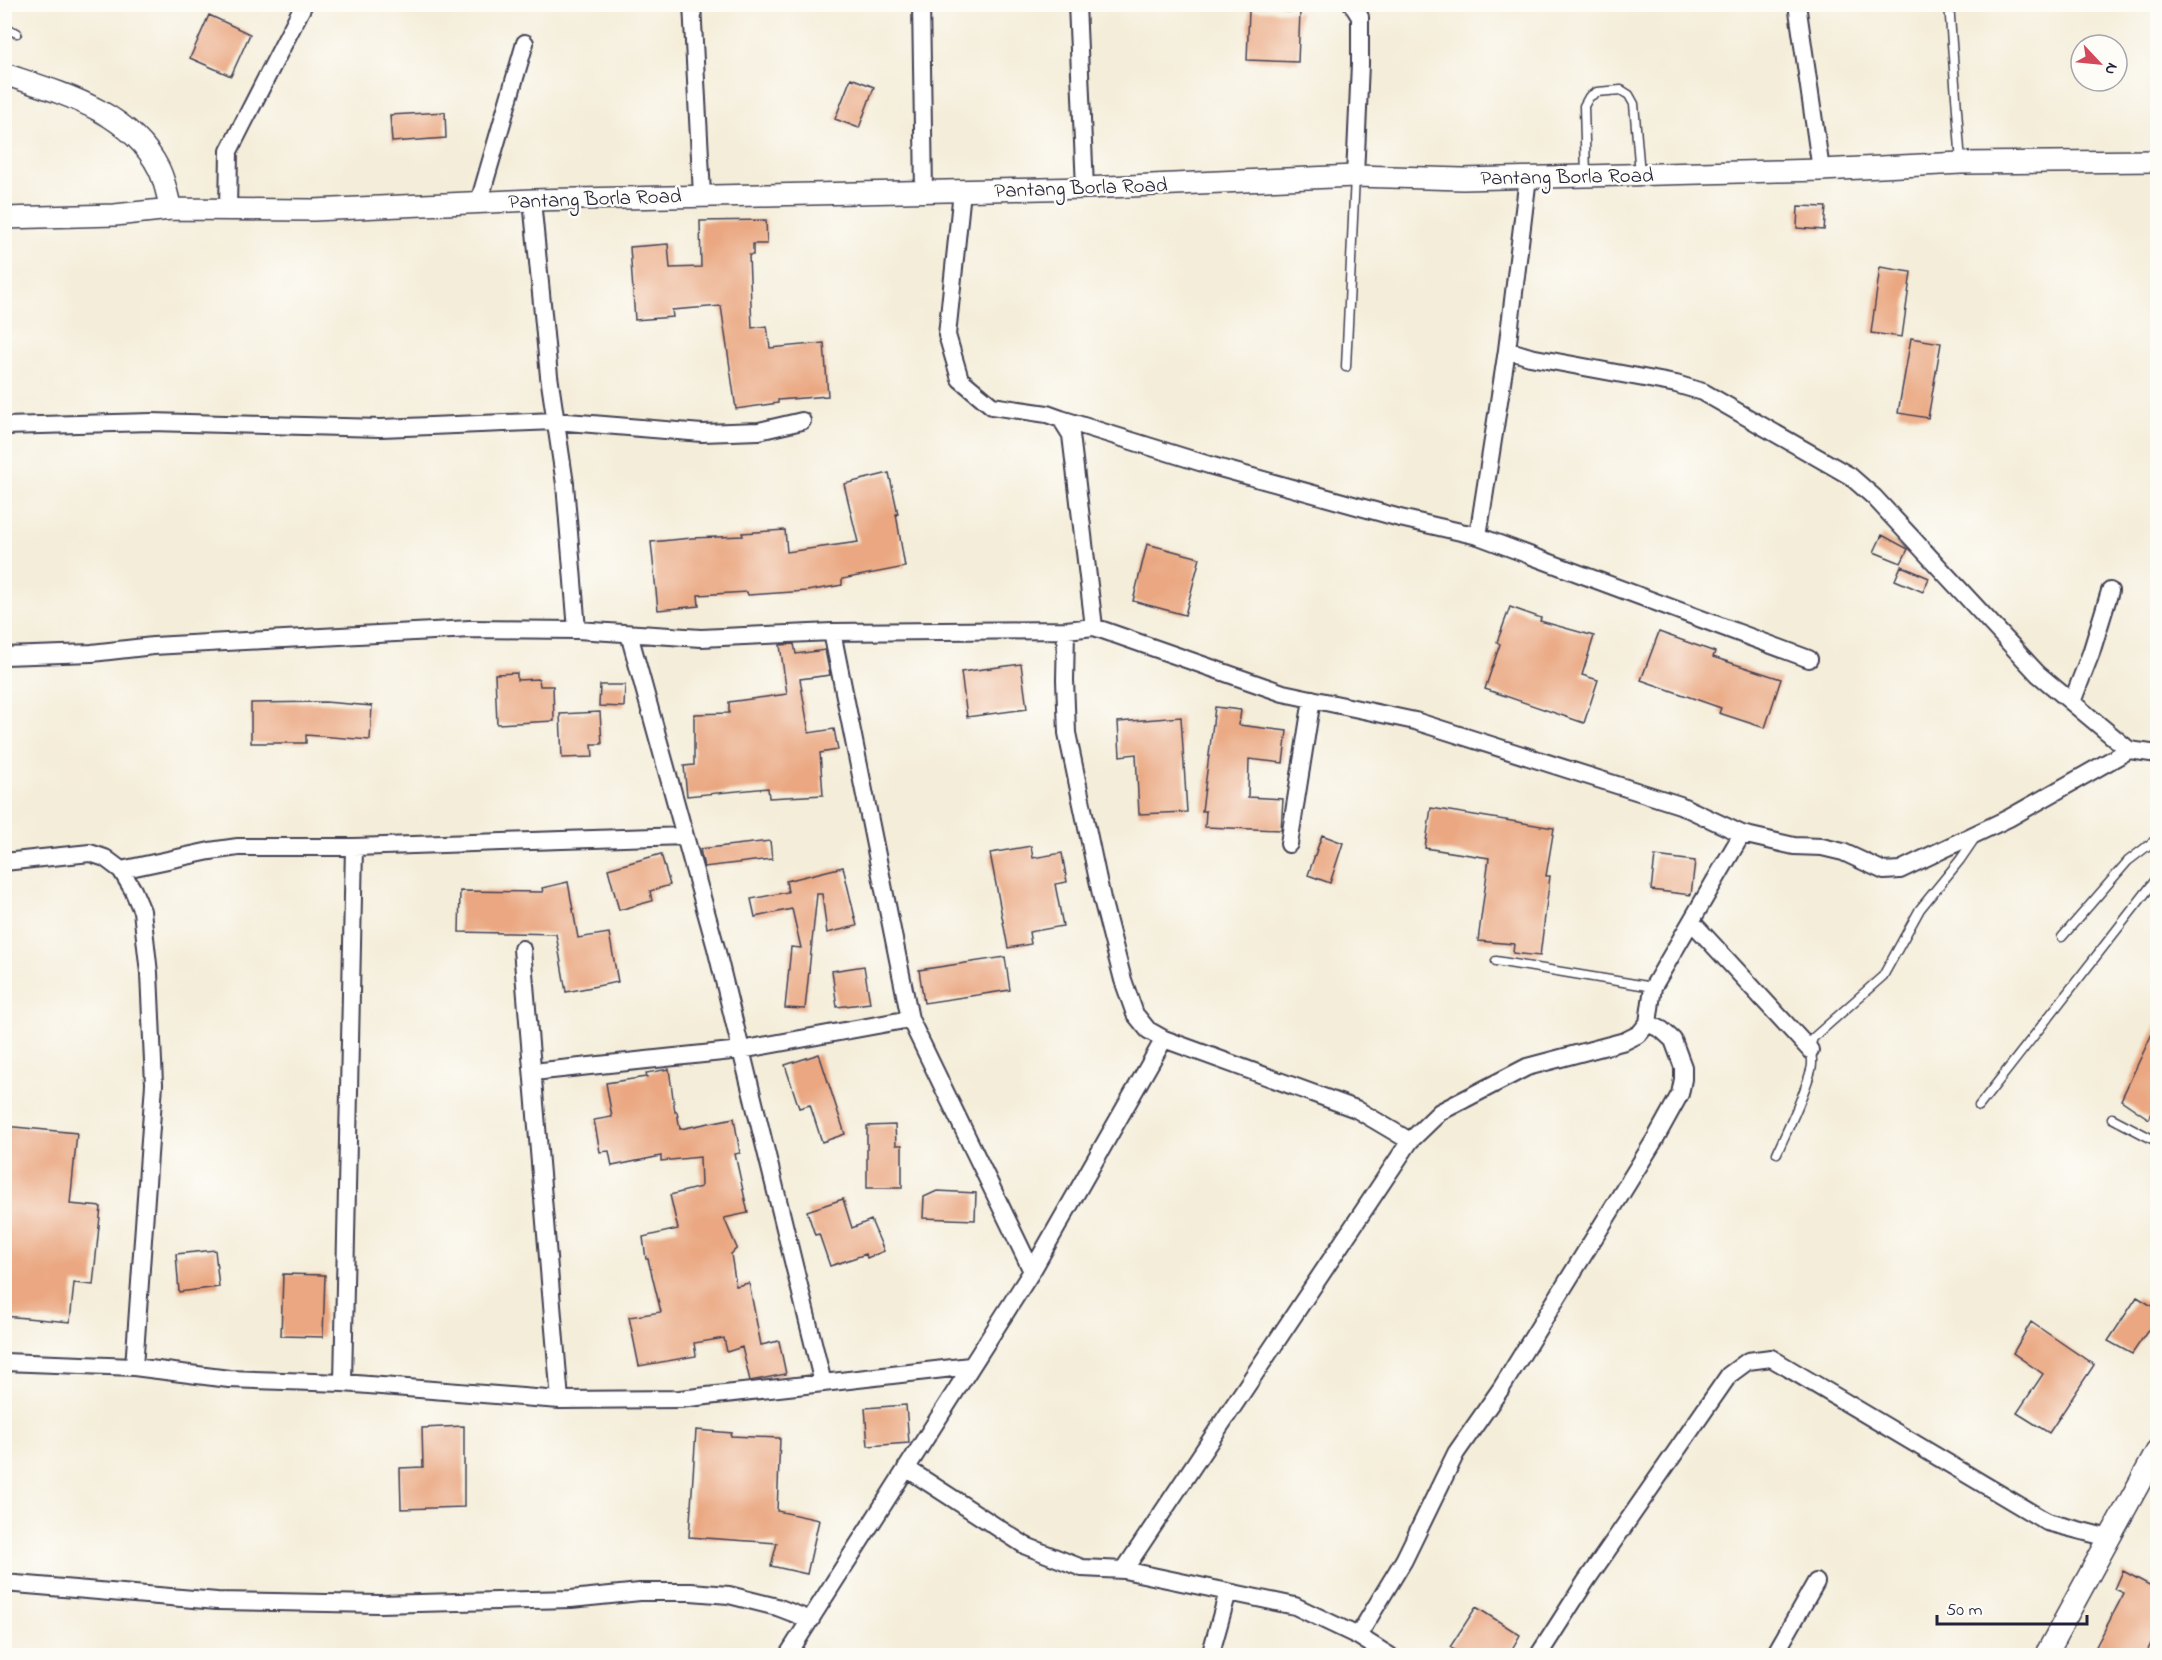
<svg xmlns="http://www.w3.org/2000/svg" width="2162" height="1660" font-family="'Indie Flower',sans-serif">
<style>
.building{fill:#eaa781}
.lines{fill:none;stroke-linecap:round;stroke-linejoin:round}
.service-casing{stroke:#424053;stroke-width:11}
.minor-casing{stroke:#424053;stroke-width:20}
.tertiary-casing{stroke:#424053;stroke-width:24}
.service{stroke:#fff;stroke-width:8}
.minor{stroke:#fff;stroke-width:16}
.tertiary{stroke:#fff;stroke-width:21}
.labels{text-anchor:middle;stroke-width:5;stroke-linejoin:round;paint-order:stroke}
.street-label{font-size:21px;fill:#22223b;stroke:#fdfcf7}
</style>
<rect width="100%" height="100%" fill="#fdfcf7"/>
<filter id="ink" filterUnits="userSpaceOnUse"><feTurbulence type="fractalNoise" baseFrequency=".0167" numOctaves="2"/><feDisplacementMap in="SourceGraphic" scale="12" xChannelSelector="R" yChannelSelector="G"/><feConvolveMatrix kernelMatrix="1 2 1 2 8 2 1 2 1" color-interpolation-filters="sRGB"/></filter>
<filter id="wash" filterUnits="userSpaceOnUse"><feTurbulence type="fractalNoise" baseFrequency=".008" numOctaves="4" result="noise"/><feDisplacementMap in="SourceGraphic" scale="24" xChannelSelector="R" yChannelSelector="G"/><feGaussianBlur stdDeviation="1.35" result="paint"/><feColorMatrix in="noise" values="0 0 0 0 0 0 0 0 0 0 0 0 0 0 0 0 0 1.4 0 .05"/><feComposite in="paint" operator="in"/></filter>
<g filter="url(#wash)">
<rect width="100%" height="100%" fill="#f4edd9"/>
<g id="blocks">
<path class="building" d="M1249,10L1300,12L1298,62L1247,60Z
M209,15L250,34L231,76L190,58Z
M851,78L874,87L859,128L835,119Z
M445,112L446,138L392,142L390,115Z
M1798,206L1826,207L1824,230L1797,228Z
M766,220L767,244H753V255H749L752,328L767,326L770,348L824,343L828,396L778,400V403L736,409L721,306L672,310L673,317L635,320L630,247L668,244L670,268L701,267L700,221Z
M1880,267L1911,272L1902,337L1871,333Z
M1911,338L1941,343L1928,418L1898,413Z
M889,473L898,514H896L905,567L842,579V585L807,591L748,595L747,592L698,595L699,606L658,610L651,542L692,538L743,536L742,533L785,530L787,552L858,542L844,484Z
M1882,535L1908,549L1901,563L1874,552Z
M1147,544L1200,558L1185,615L1133,601Z
M1901,566L1929,578L1923,592L1895,580Z
M1510,607L1541,618L1540,621L1594,636L1582,675L1598,680L1584,723L1485,689L1500,644L1497,642Z
M1659,632L1715,652L1713,657L1781,679L1765,728L1719,713L1721,708L1641,680Z
M794,644L796,654L825,650L830,675L800,679L809,733L834,729L838,750L820,753L823,795L769,798L768,788L687,796L684,766L694,765V714L729,713V702L787,694L780,645Z
M1021,664L1027,709L967,717L961,672Z
M517,673V680L539,679L540,686H553L554,721L497,724L495,674Z
M600,685H625L624,707L599,706Z
M325,702L372,706L370,740L306,735V743H251V703Z
M1215,707L1241,710L1239,725L1287,731L1283,763L1249,759L1248,797L1283,799L1281,830L1205,827L1206,811H1202Z
M600,712L602,744H592L593,757L562,758L560,714Z
M1181,717L1187,812L1139,814L1136,754L1120,756L1118,722Z
M1431,808L1554,828L1546,876H1550L1540,956L1513,953L1514,944L1478,941L1489,858L1425,848Z
M1322,835L1343,843L1330,883L1308,875Z
M770,841L772,859L704,867L700,849Z
M1031,846L1033,858L1062,853L1067,882L1055,884L1063,926L1029,932L1031,944L1008,948L990,853Z
M661,854L670,885L650,891L652,901L619,910L608,869Z
M1655,856L1695,861L1691,895L1651,890Z
M843,867L857,926L827,933L822,894H817L805,1009L785,1008L791,947L801,948L792,909L755,917L751,899L788,892L786,881Z
M568,882L578,938L609,933L618,982L566,992L556,934L459,932L460,891L543,892L542,888Z
M1005,957L1010,990L924,1003L919,970Z
M864,966L870,1003L837,1007L832,971Z
M2157,1023V1103L2149,1119L2121,1100Z
M819,1054L845,1134L822,1142L810,1105L799,1108L785,1065Z
M669,1069L675,1112H677L680,1129L734,1118L740,1153L735,1154L748,1213L724,1218L737,1248L731,1254L736,1286L749,1283L761,1345L779,1341L786,1374L750,1381L742,1347L727,1352L724,1338L694,1343L696,1356L639,1366L629,1317L661,1312L648,1259H646L643,1237L678,1229L670,1195L701,1187L700,1157L661,1161V1156L612,1166L609,1151L600,1152L594,1120L612,1117L606,1083L647,1077L646,1073Z
M895,1125L896,1145H902V1188H867V1126Z
M4,1126L77,1133L70,1204L101,1207L93,1285L74,1283L70,1322L4,1316Z
M937,1191L976,1193L975,1220L923,1218L924,1197Z
M843,1199L852,1228L871,1220L884,1251L867,1258L866,1254L830,1266L819,1234L815,1235L807,1211Z
M215,1250L219,1287L179,1292L176,1254Z
M283,1274L325,1275L323,1337L281,1336Z
M2137,1297L2157,1309V1317L2132,1354L2108,1341Z
M2031,1322L2094,1365L2049,1433L2017,1413L2043,1374L2013,1353Z
M906,1405L909,1443L868,1446L865,1408Z
M464,1426V1507L401,1509L400,1468L423,1467L422,1428Z
M696,1430L732,1433L731,1436L780,1438L777,1511L819,1520L807,1574L771,1566L777,1543L689,1537Z
M2123,1571L2157,1589V1631L2145,1656H2091L2124,1593L2115,1589Z
M1476,1607L1520,1635L1508,1656H1463L1450,1647Z"/>
</g>
</g>
<g filter="url(#ink)">
<use href="#blocks" fill-opacity="0" stroke="#424053" stroke-width="1.5"/>
<g class="lines">
<defs>
<path id="service" d="M1949,4L1961,163
M4,28L17,33
M1586,175L1584,106L1589,97L1597,92L1621,90L1629,95L1634,104L1640,174
M1346,367L1355,176
M2062,937L2128,861L2158,838
M1496,961L1653,987
M1979,1106L2158,877
M2112,1118L2158,1142
M1777,1153C1789,1126 1803,1099 1811,1070C1815,1058 1807,1050 1813,1038L1883,976L1920,909L1960,860L1975,838"/>
<path id="minor" d="M692,4L702,195
M921,4L924,191
M1077,4L1085,188
M1352,4L1360,17V64L1355,176
M1797,4L1821,170
M1528,177L1507,350L1530,357L1676,384L1703,392L1850,476L1874,497L2038,674L2129,750
M962,191L947,335L960,379L992,406L1047,414L1061,419L1071,435L1094,627
M532,200L549,376L565,484L577,630
M479,202L525,43
M228,211L229,151L304,4
M1061,419L1209,465L1400,518L1478,536L1809,659
M4,426L151,422L381,428L555,421L702,433L759,431L802,421
M1478,536L1507,350
M4,656L92,653L153,646L470,629L577,630L701,638L832,632L1066,630L1094,627L1283,693L1415,721L1680,805L1742,834L1794,846L1822,847L1843,852L1884,871L1900,870L2009,818L2129,750L2158,754
M2072,702L2091,653L2110,591
M1289,844L1312,699
M4,862L90,853L105,858L121,870L133,890L142,911L149,973L154,1084L134,1367
M121,870L210,851L238,847H354L685,836
M1692,922L1810,1050
M522,949L560,1400
M910,1019L1032,1271
M1164,1039L1356,1109L1410,1141
M533,1072L741,1050L910,1019L832,632
M4,1362L134,1367L229,1379L343,1383L560,1400L680,1399L823,1383L716,948L629,634
M343,1383L354,847
M823,1383L970,1366
M906,1468L1026,1546L1082,1568L1124,1570L1295,1606L1358,1636L1404,1560L1456,1453L1502,1387L1654,1141L1680,1094L1683,1079V1067L1673,1040L1662,1030L1648,1023
M1124,1570L1410,1141L1440,1112L1527,1067L1625,1041L1639,1034L1648,1023L1653,987L1742,834
M4,1583L217,1601L379,1604L571,1599L640,1592H691L729,1595L777,1607L811,1620
M1358,1636L1390,1656
M787,1656L1032,1271L1164,1039L1148,1030L1135,1014L1123,980L1102,899L1067,733L1065,680L1066,630
M1210,1656L1228,1592
M1538,1656L1586,1581L1729,1375L1748,1361L1771,1358L2047,1522L2109,1538
M1774,1656L1816,1582"/>
<path id="tertiary" d="M4,74C61,93 130,111 159,169C165,181 167,195 171,209
M4,218L115,215L171,209L313,210L532,200L1085,188L1355,176L1463,179L1821,170L1961,163L2158,161
M2045,1656L2158,1449"/>
</defs>
<use href="#service" class="service-casing"/>
<use href="#minor" class="minor-casing"/>
<use href="#tertiary" class="tertiary-casing"/>
<use href="#service" class="service"/>
<use href="#minor" class="minor"/>
<use href="#tertiary" class="tertiary"/>
</g>
</g>
<g class="labels">
<g class="street-label">
<text transform="translate(1567 176) rotate(-1)" y="7">Pantang Borla Road</text>
<text transform="translate(1081 187) rotate(-2)" y="7">Pantang Borla Road</text>
<text transform="translate(595 198) rotate(-2)" y="7">Pantang Borla Road</text>
</g>
</g>
<rect width="2162" height="1660" fill="none" stroke="#fdfcf7" stroke-width="24"/>
<g transform="translate(2099 63) rotate(116)"><circle r="28" fill="#fdfcf7" stroke="#a5a5ac" stroke-width="1.5"/>
<path d="M0-4.5L10 22L0 15L-10 22Z" fill="#d1495b"/>
<text y="-9" font-size="16" font-weight="bold" text-anchor="middle" fill="#22223b">N</text>
</g>
<path d="M1937 1615v9h150v-9" fill="none" stroke="#22223b" stroke-width="3"/>
<text x="1946" y="1615" font-size="18" fill="#22223b" stroke="#fdfcf7" stroke-width="4.5" paint-order="stroke">50 m</text>
</svg>
